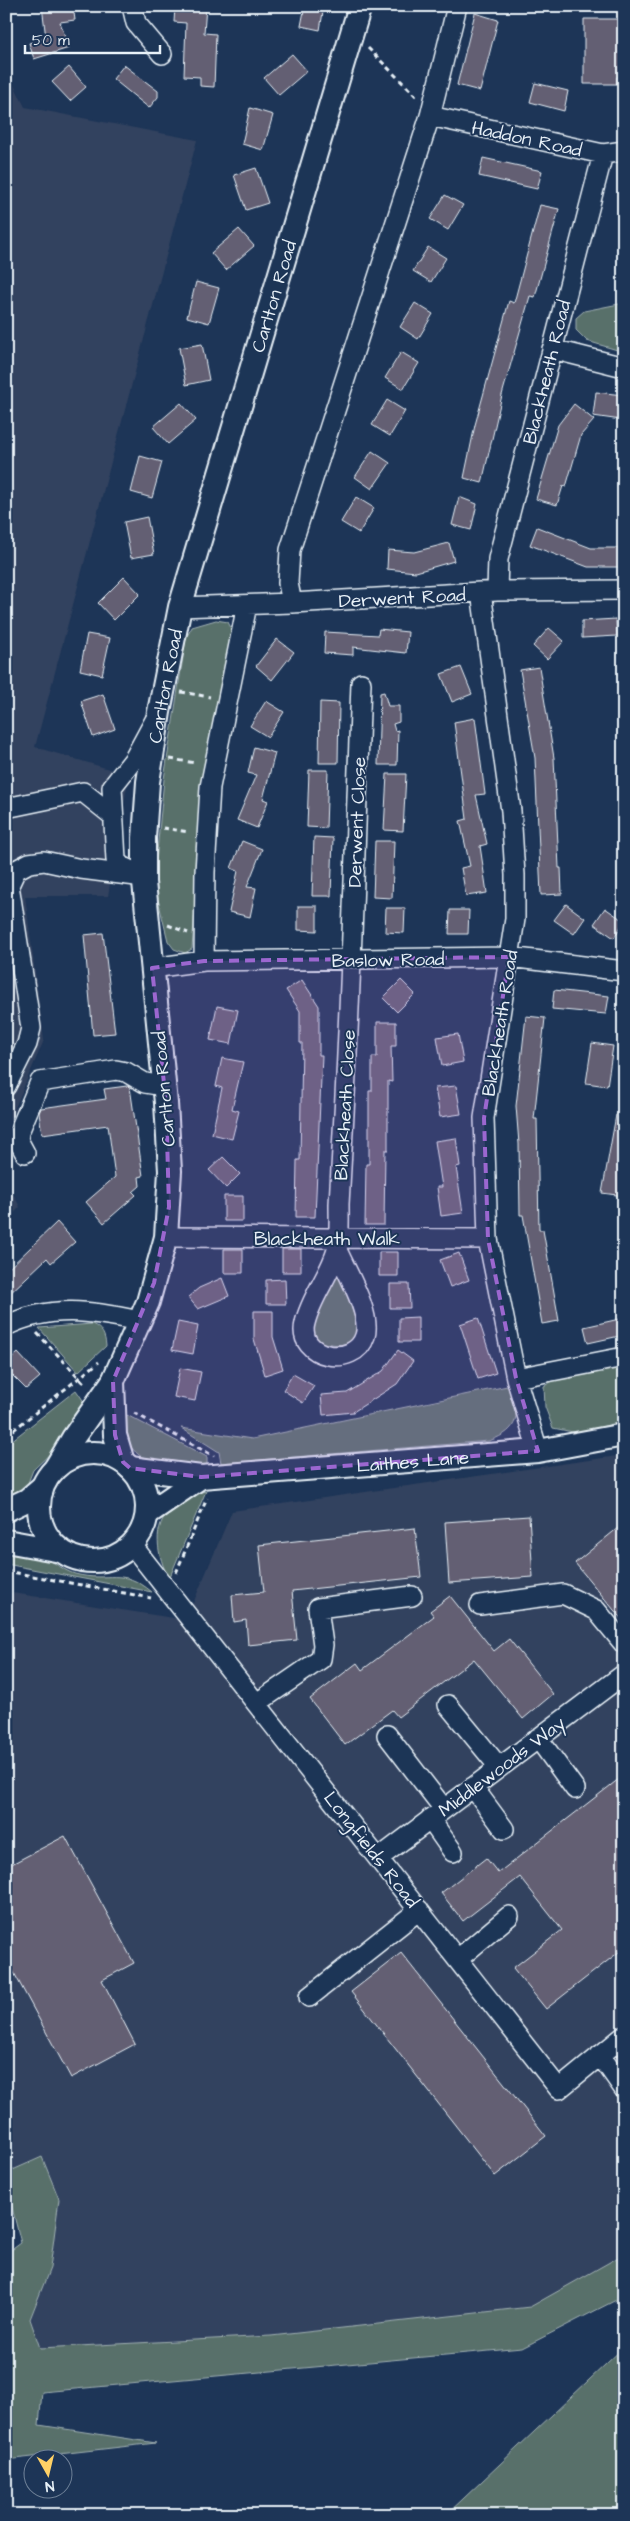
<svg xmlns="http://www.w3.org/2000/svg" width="630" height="2521" font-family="'Architects Daughter',sans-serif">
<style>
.built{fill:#32425f}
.green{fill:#59706b;stroke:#a0b0b2}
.building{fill:#645f73;stroke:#e8f1f8}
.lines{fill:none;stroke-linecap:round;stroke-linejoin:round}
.minor-casing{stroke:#e8f1f8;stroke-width:22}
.major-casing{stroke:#e8f1f8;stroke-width:26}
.path{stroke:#e8f1f8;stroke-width:3;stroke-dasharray:5 4;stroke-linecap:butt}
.minor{stroke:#1d3557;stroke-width:19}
.major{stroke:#1d3557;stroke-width:22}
.marked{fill:#9c67d0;fill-opacity:0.2;stroke:#9c67d0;stroke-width:4;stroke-dasharray:10 6;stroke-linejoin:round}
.labels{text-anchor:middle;stroke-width:4;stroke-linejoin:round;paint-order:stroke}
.street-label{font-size:19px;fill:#e8f1f8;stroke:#1d3557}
</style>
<rect width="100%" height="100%" fill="#1d3557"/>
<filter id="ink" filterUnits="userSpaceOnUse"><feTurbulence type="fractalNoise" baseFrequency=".02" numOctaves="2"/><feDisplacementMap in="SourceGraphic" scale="10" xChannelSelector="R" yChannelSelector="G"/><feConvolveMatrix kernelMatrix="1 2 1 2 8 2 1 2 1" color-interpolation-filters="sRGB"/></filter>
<g filter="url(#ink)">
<path class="built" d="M6,69L25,107L197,140L35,747L129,775L108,896H25L44,1040L6,1129Z
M6,1180L20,1207L6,1221Z
M624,1455V2256L530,2307L271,2336L40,2348L30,2319L50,2268L42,2157L6,2173V1592L186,1620L232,1511Z"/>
<path class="green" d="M624,303V352L587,341L576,330V318L584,311Z
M216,620L228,622L231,628V643L203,796L192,949L185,953L174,949L168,941L154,883L164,779L186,638L192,627Z
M335,1277H341L359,1330C350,1350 338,1344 319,1343L311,1329Z
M92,1324C102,1329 105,1334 106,1346L78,1372L39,1328Z
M624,1365V1421L578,1433L553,1428L545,1407L544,1386L556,1379Z
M512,1385C518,1416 522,1429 489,1441L221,1463L219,1452L181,1428L252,1439Z
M76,1390L87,1406L55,1449L33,1470L24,1493L6,1506V1445Z
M121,1412L207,1457V1466C162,1463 125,1471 121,1412Z
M206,1491L169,1579C157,1555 151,1527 172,1507C175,1504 179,1499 183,1496C190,1493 199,1493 206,1491Z
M6,1548C19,1551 32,1553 44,1558C55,1562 64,1571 75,1574C109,1583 121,1566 152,1592L6,1564Z
M42,2157L59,2199L50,2268L30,2319L40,2348L271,2336L530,2307L624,2254V2296L522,2348L42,2392L39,2425L156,2443L6,2460V2254L21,2243L6,2184V2173Z
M624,2347V2515H446Z"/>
<path class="building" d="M42,6H73L75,20L60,22L69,48L34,59L29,43L46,38Z
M175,6H206L204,33L216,34L214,87L200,86V77L184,76L186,23L174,22Z
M305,6H324L320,30L301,26Z
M475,13L498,20L480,91L457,85Z
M584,19H624V77H617V84H584Z
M292,54L307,71L279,95L264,78Z
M124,65L158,91V97L149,108L113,79Z
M69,67L86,87L70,101L52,82Z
M535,83L568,91L564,111L530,102Z
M250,108L273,115L263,150L242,144Z
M483,158L542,171L537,189L479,176Z
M256,168L268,203L246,210L234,175Z
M445,195L463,205L448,230L430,219Z
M540,205L559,209L535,297L530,296L502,395L482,483L464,478L475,425L509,301L514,303Z
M239,229L254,246L226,270L211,253Z
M428,247L446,258L431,282L413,271Z
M196,282L219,288L209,323L187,317Z
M415,303L433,314L418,339L400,327Z
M202,344L209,380L186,385L179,348Z
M401,352L419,363L403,389L385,378Z
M596,392L623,395L621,420L593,416Z
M387,400L405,411L390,436L372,425Z
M181,403L196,420L168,444L153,427Z
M574,404L594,420L581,435L566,487L563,486L557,505L536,499L558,425Z
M372,451L390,463L372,489L355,477Z
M140,456L162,462L152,498L131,492Z
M356,497L374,508L359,533L341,522Z
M459,497L477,504L471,530L452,525Z
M147,517L154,554L131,558L124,522Z
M537,527L591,548H624V567H588L530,545Z
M449,543L454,561L416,572L387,569L388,550L414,552Z
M124,577L140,594L114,620L98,603Z
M616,619L617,636L582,638V621Z
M549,628L564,641L547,659L533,646Z
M379,629L408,632L406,653L353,647V655L324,653L325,632L378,635Z
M87,634L110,638L102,675L80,670Z
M277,639L294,652L272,680L256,666Z
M461,667L472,694L452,702L441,674Z
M539,667L554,758L559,868H561L562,894L541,895L535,758L520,670Z
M384,692L388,706H399V722L393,724L395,731L398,730L397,765H378L380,693Z
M103,694L115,729L93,737L81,701Z
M266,701L284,712L268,737L250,726Z
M320,702L339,703L338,763H319Z
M475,718L485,794L476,795L487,844L480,846L487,893L466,896L461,868L470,866L460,821L467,819L454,722Z
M254,747L275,753L263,799L268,801L257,828L237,820L256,775L248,773Z
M309,770H328L326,828L307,827Z
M387,774H406L403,831L384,830Z
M314,837L333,838L331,896H312Z
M242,841L262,849L247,887L256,888L250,917L229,912L238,871L231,868Z
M375,841H394L392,898L373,897Z
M566,904L585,918L574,934L554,920Z
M298,906H317V931L298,930Z
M386,908H405L404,933L385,932Z
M605,908L624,921L614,938L594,924Z
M450,910H469L468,934H449Z
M103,933L115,1033L93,1035L84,935Z
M302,980L319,1006V1055H322L315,1217H296L297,1160H300L302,1043H300V1011L286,990Z
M401,980L415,994L397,1012L383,998Z
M554,990L609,996L606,1014L552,1009Z
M217,1006L238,1010L231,1044L210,1040Z
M526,1016L545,1018L534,1119H537L539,1230H543L559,1321L542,1324L523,1215H520L519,1144L516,1106Z
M377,1022H396V1046H391L392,1082L388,1081V1150H385L384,1225H365L366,1164H369V1091H372V1057H377Z
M458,1034L463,1062L442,1066L437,1037Z
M592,1043L613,1046L607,1086L586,1083Z
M222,1058L243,1062L232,1109L239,1111L232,1139L212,1134L222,1088L216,1086Z
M127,1086L130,1087L143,1176L139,1177L140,1186L133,1192L136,1195L104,1223L86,1202L115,1177L108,1125L42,1134L39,1113L41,1108L106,1099L104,1089Z
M456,1086L461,1114L440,1117L435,1088Z
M616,1115L624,1116V1196L602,1193Z
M456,1138L460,1166L456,1167L463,1213L441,1216L437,1187H442L435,1141Z
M223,1157L240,1174L226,1188L209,1170Z
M224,1196H243V1221H224Z
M57,1222L75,1242L51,1263L47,1258L6,1297V1271Z
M224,1249H243V1273H224Z
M282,1249H301V1272H282Z
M379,1252H398V1276H379Z
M459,1253L469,1280L450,1287L440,1260Z
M222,1278L229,1296L198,1309L188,1297L199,1288Z
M285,1279L286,1304H266V1280Z
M390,1284H409L410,1308H390Z
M254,1311H273V1337L283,1369L265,1375L254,1339Z
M418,1317V1342H399V1318Z
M478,1318L496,1373L478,1379L460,1324Z
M624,1318V1335L588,1343L584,1327Z
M178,1322L198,1326L193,1354L172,1350Z
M398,1350L413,1361L397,1384L353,1412L323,1415L321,1395L347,1393L383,1371Z
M18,1353L40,1377L26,1389L6,1369V1364Z
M180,1368L201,1372L195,1401L174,1397Z
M293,1374L314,1386L303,1403L283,1390Z
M529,1516L533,1577L449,1583L445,1522Z
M624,1523V1622L575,1563Z
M415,1528L421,1577L292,1591L297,1640L248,1645L246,1620L234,1622L232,1595L264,1592L259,1545Z
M450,1596L494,1651L509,1639L553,1694L523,1719L474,1659L398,1717L392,1710L345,1745L310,1699L357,1663L362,1670L434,1616L430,1611Z
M624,1775V1948L546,2009L513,1968L562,1930L520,1877L463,1921L441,1893L486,1858L498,1873Z
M65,1836L134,1963L102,1980L135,2044L71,2078L6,1958V1867Z
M401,1953L546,2136L495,2176L351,1992Z"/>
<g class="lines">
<defs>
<path id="minor" d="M132,6L136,23L162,54
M430,116L603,154L624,151
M552,349L624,367
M497,591L498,559L603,154
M481,592L511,811L515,875V919L484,1118L488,1239L516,1378L538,1451
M292,603L288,583L290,550L430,116L457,6
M180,607L292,603L497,591L624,590
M6,808L83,792L113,816
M138,874L121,866L116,860L112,787L134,759L155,720
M204,961L205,872L210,787L247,605
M152,968L204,961L509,957L624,971
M6,1086L27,1044L31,1028L9,885L16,870L29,863L44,861L81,869L144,877
M25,1153L18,1140L19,1132L40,1082L116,1070L126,1072L145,1083L164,1086
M166,1237L488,1239
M337,1250C346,1271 372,1314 365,1336C355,1369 296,1358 305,1323C311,1297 330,1275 337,1250C340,1236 339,1219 339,1204C341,1168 343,1132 345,1096C352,958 356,821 361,683
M6,1326C50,1304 93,1311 139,1321
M516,1378L624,1357
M132,1545L559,2089L624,2036
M480,1605L563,1594L596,1610L624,1644
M257,1703L321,1659L323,1645L318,1608L412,1596
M448,1705L499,1767
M387,1735L444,1809
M538,1738L575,1789
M473,1787L504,1829
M430,1819L453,1852
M379,1858L624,1674
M458,1959L509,1916
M309,1997L419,1910
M600,2055L624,2089"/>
<g id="major">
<path d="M113,1381L115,1435L123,1462"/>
<circle cx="93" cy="1507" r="54"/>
<path id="s1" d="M56,1467L73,1438L113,1381L148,1302L166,1237L170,1171L166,1103L144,882V838L148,782L159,712L180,607L360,6"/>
<path id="s2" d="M130,1468L201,1477L538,1451L624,1435"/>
<path d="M6,1510L27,1500L42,1487"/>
<path d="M147,1514L201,1477"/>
<path d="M6,1541L61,1551"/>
</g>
</defs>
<use href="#minor" class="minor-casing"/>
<use href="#major" class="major-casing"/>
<path class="path" d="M368,48L417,97
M181,692L210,697
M170,759L196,763
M163,828L189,832
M168,925L188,933
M37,1333L86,1385
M134,1413L214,1456
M6,1436L99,1362
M6,1571L151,1598
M176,1573L207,1498"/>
<use href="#minor" class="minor"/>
<use href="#major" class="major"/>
</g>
</g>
<path class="marked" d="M509,957L484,1118L488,1239L516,1378L538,1451L201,1477L130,1468L123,1462L115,1435L113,1381L154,1283L169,1207L166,1103L152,968L204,961Z"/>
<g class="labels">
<g class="street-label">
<text transform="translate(527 138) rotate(12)" y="7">Haddon Road</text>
<text dy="7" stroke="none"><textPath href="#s1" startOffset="1216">Carlton Road</textPath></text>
<text transform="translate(546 372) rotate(-76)" y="7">Blackheath Road</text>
<text transform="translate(402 597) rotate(-3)" y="7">Derwent Road</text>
<text dy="7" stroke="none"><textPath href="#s1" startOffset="811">Carlton Road</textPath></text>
<text transform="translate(356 822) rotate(-88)" y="7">Derwent Close</text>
<text transform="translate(388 959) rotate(-1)" y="7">Baslow Road</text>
<text transform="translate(499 1023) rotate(-81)" y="7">Blackheath Road</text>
<text transform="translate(163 1089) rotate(-95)" y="7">Carlton Road</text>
<text transform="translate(344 1105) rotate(-87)" y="7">Blackheath Close</text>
<text x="327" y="1245">Blackheath Walk</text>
<text dy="7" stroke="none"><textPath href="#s2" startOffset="284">Laithes Lane</textPath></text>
<text transform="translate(501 1766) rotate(-37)" y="7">Middlewoods Way</text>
<text transform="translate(372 1849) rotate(52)" y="7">Longfields Road</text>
</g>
</g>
<rect width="630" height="2521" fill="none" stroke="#1d3557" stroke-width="25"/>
<rect x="12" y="12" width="605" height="2496" fill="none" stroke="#e8f1f8" stroke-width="2" filter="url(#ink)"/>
<g transform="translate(48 2474) rotate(172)"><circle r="24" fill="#1d3557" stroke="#6e8097"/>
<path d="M0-4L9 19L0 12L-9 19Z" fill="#ffd166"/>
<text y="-8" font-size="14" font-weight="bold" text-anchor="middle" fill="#e8f1f8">N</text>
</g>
<path d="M25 45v8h135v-8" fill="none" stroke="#e8f1f8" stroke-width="2.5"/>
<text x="32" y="45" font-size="15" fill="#e8f1f8" stroke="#1d3557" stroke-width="4" paint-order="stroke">50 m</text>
</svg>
